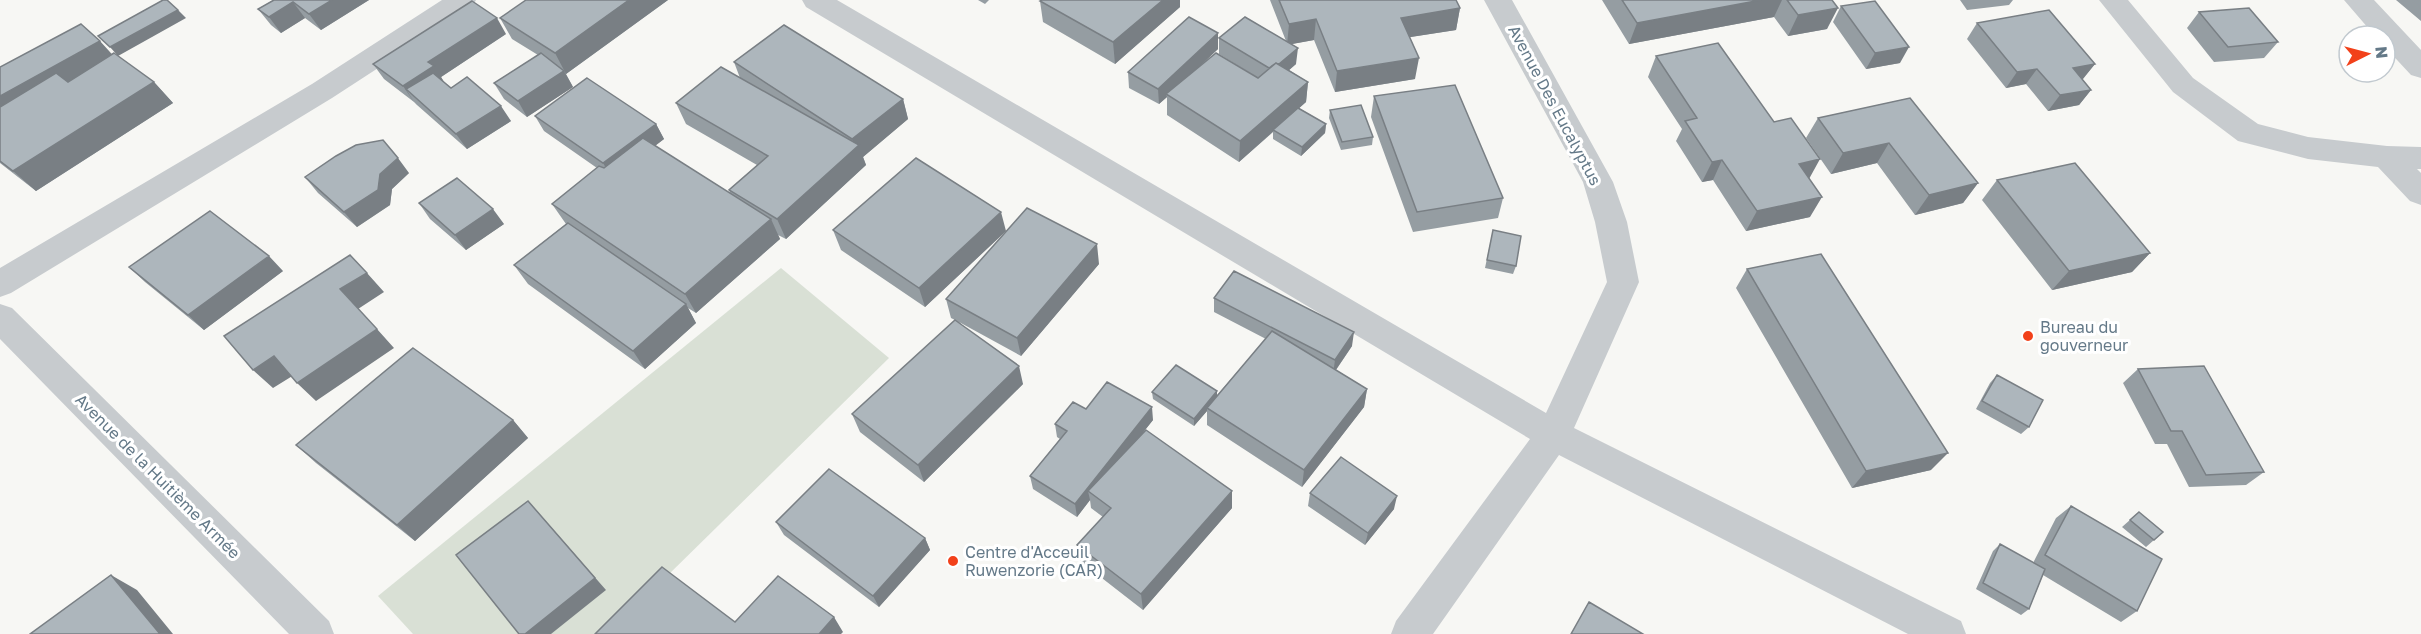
<svg xmlns="http://www.w3.org/2000/svg" width="2421" height="634" font-family="'Golos Text',sans-serif">
<style>
.green{fill:#d9e0d5}
.lines{fill:none;stroke-linecap:round;stroke-linejoin:round}
.minor{fill:#c7cbce;fill-rule:evenodd}
.wall{fill:#959da2}
.shaded-wall{fill:#797f84}
.building{fill:#adb6bc;stroke:#797f84;stroke-width:1.5}
.poi-dot{fill:#f2411a;stroke:#fff;stroke-width:2}
.labels{text-anchor:middle;stroke-width:6;stroke-linejoin:round;paint-order:stroke}
.street-label{font-size:16px;fill:#647988;stroke:#fff}
.poi-label{font-size:16px;fill:#647988;stroke:#fff;text-anchor:start}
</style>
<rect width="100%" height="100%" fill="#f7f7f4"/>
<path class="green" d="M781,268L889,358L608,634H413L378,596Z"/>
<g class="lines">
<path class="minor" d="M442,0H476L472,7L332,98L11,293L0,297V268L312,84Z
M802,0H837L1546,413L1607,282L1595,222L1583,182L1484,0H1512L1613,182L1627,222L1639,282L1574,428L1961,621L1966,634H1908L1559,455L1433,634H1391L1396,621L1530,439L806,7Z
M2099,0H2128L2193,78L2258,124L2308,137L2387,146L2421,147V169H2417L2421,173V205L2410,201L2378,167L2308,159L2238,141L2173,92Z
M2344,0H2374L2421,50V78L2411,75L2385,47V36H2375Z
M0,304L12,308L329,621L334,634H289L0,339Z"/>
</g>
<path class="wall" d="M273,0H369L321,30L305,18L281,33L271,25L258,9Z
M668,0L566,74L573,87L527,117L504,99L494,83L538,55L512,39L500,18Z
M978,0H989L985,4Z
M1270,0H1456L1460,8L1456,30L1410,37L1415,79L1335,92L1314,40L1291,44L1296,64L1289,70L1308,82L1306,102L1299,108L1326,124L1325,133L1301,156L1273,139V132L1239,162L1167,115V97L1159,104L1129,88L1128,72L1218,33V49L1196,70L1258,78L1219,54V38L1286,41Z
M1602,0H1832L1827,29L1788,36L1774,17L1629,44Z
M1960,0H2013L2009,5L1967,10Z
M2396,0H2421V21Z
M1040,1L1180,7L1115,64L1043,22Z
M1841,6L1900,63L1866,69L1833,22Z
M2199,12L2278,42L2264,58L2214,62L2187,28Z
M1977,23L2095,64L2082,79L2091,90L2079,105L2048,111L2026,84L2006,88L1967,39Z
M506,34L441,77L444,82L451,88L511,121L467,149L417,105L414,102L384,79L373,64Z
M112,55L154,82L173,103L36,191L0,163V67Z
M1656,56L1809,179L1810,217L1746,231L1713,180L1702,182L1676,141L1682,129L1648,77Z
M734,62L903,99L908,119L863,157L866,165L786,239L778,235L780,239L696,313L688,308L696,323L645,369L528,284L514,265L566,224L552,204L597,168L544,131L535,116L656,124L664,139L655,146L730,193L729,190L757,165L686,124L676,103L740,78Z
M1374,96L1503,198L1498,218L1413,232L1371,117Z
M1910,98L1978,183L1963,203L1915,215L1877,163L1831,174L1806,138L1818,118Z
M1330,110L1373,137L1372,145L1341,150L1329,118Z
M409,173L392,189L390,205L357,227L318,193L305,177Z
M1997,180L2150,253L2132,272L2052,290L1982,200Z
M419,203L504,224L466,250L430,219Z
M833,230L1006,231L925,307L841,250Z
M1493,230L1516,266L1513,274L1485,268Z
M1099,264L1021,356L959,322L1023,384L924,482L860,432L852,414L955,320L951,318L946,299Z
M129,267L283,271L204,330L145,282Z
M1747,269L1931,470L1852,488L1736,288Z
M1214,298L1352,346L1336,370L1367,389L1364,407L1302,487L1207,425V411L1194,426L1153,399L1152,392L1217,395L1266,339L1214,312Z
M2138,369L2264,472L2246,485L2189,487L2167,444H2155L2123,383Z
M1997,375L2029,427L2021,434L1976,409L1990,383Z
M1086,409L1153,420L1139,437L1232,508L1143,610L1080,561L1077,545L1103,517L1091,508L1090,500L1077,517L1033,489L1030,476L1060,439L1057,437L1055,424Z
M513,420L528,438L415,541L316,463L296,445Z
M1310,493L1394,509L1365,545L1308,506Z
M2071,506L2137,611L2121,622L2043,575L2029,609L2021,615L1976,589L1993,551L2000,544L2033,563L2056,518Z
M2139,512L2154,540L2146,547L2122,527Z
M776,522L925,538L930,550L879,607L784,535Z"/>
<path class="shaded-wall" d="M332,0H369L321,30L309,14Z
M629,0H668L566,74L555,53Z
M1163,0H1180V7L1115,64L1113,42Z
M1761,0H1782L1774,17L1629,44L1637,23Z
M293,2L305,18L281,33L269,17Z
M1460,8L1456,30L1398,39L1401,18Z
M1838,8L1827,29L1788,36L1798,15Z
M178,10L186,18L118,56L110,47Z
M497,18L506,34L441,77L444,82L406,89L414,102L403,86L428,62Z
M1316,19L1314,40L1287,45L1289,24Z
M1218,33V49L1168,96L1166,94L1167,97L1159,104L1158,89Z
M100,41L119,62L0,129V96Z
M1909,47L1900,63L1866,69L1875,53Z
M1298,48L1296,64L1271,86L1272,70Z
M1419,58L1415,79L1335,92L1337,71Z
M2095,64L2083,79L2061,84L2073,68Z
M2037,69L2026,84L2006,88L2017,72Z
M564,71L573,87L527,117L518,101Z
M154,82L173,103L36,191L13,171Z
M1308,82L1306,102L1239,162L1240,141Z
M2091,90L2079,105L2048,111L2060,95Z
M903,99L908,119L863,157L866,165L786,239L777,219L855,148L852,139Z
M501,106L511,121L467,149L456,134Z
M656,124L664,139L612,178L603,163Z
M1326,124L1325,133L1301,156L1302,147Z
M1889,143L1877,163L1831,174L1843,153Z
M398,158L409,173L392,189L390,205L357,227L344,212L380,174Z
M1820,159L1809,179L1799,164Z
M1722,160L1713,180L1702,182L1712,162Z
M1978,183L1963,203L1915,215L1929,195Z
M1822,197L1810,217L1746,231L1757,211Z
M493,209L504,224L466,250L455,235Z
M1001,212L1006,231L925,307L919,288Z
M771,219L780,239L696,313L685,294Z
M1097,244L1099,264L1021,356L1017,338Z
M2150,253L2132,272L2052,290L2069,271Z
M269,256L283,271L204,330L188,315Z
M367,273L384,292L358,309L340,289Z
M686,304L696,323L645,369L633,351Z
M377,329L394,348L316,401L297,383Z
M1354,332L1352,346L1333,374L1335,360Z
M274,356L294,375L273,388L253,370Z
M1019,366L1023,384L924,482L918,465Z
M1367,389L1364,407L1302,487L1304,470Z
M1217,391V398L1207,408V411L1194,426V419Z
M1152,407L1153,420L1094,495L1088,491L1090,500L1077,517L1075,504Z
M513,420L528,438L415,541L397,525Z
M1948,453L1931,470L1852,488L1866,471Z
M1232,491V508L1143,610L1141,594Z
M1397,496L1394,509L1365,545L1368,533Z
M528,501L606,590L551,634H525Z
M925,538L930,550L879,607L873,596Z
M111,575L137,590L173,634H160Z
M834,617L843,632L841,634H819Z"/>
<path class="building" d="M163,0H167L178,10L110,47L98,36Z
M274,0H332L309,14L293,2L269,17L258,9Z
M526,0H629L555,53L500,18Z
M1042,0H1163L1113,42L1040,1Z
M1279,0H1456L1460,8L1401,18L1419,58L1337,71L1316,19L1289,24Z
M1622,0H1761L1637,23Z
M1787,0H1832L1838,8L1798,15Z
M472,1L497,18L428,62L434,66L403,86L373,64Z
M1875,1L1909,47L1875,53L1841,6Z
M2249,8L2278,42L2228,47L2199,12Z
M2049,10L2095,64L2073,68L2091,90L2060,95L2037,69L2017,72L1977,23Z
M1189,17L1218,33L1158,89L1128,72Z
M1245,17L1298,48L1279,64L1276,63L1269,68L1219,38Z
M81,24L100,41L0,96V67Z
M784,25L903,99L852,139L734,62Z
M1718,43L1774,122L1791,118L1820,159L1799,164L1822,197L1757,211L1722,160L1712,162L1685,121L1697,118L1656,56Z
M114,53L154,82L13,171L0,161V107L56,73L68,82Z
M541,53L564,71L518,101L494,83Z
M1216,53L1258,78L1276,63L1308,82L1240,141L1166,94Z
M721,67L859,145L777,219L729,190L768,156L676,103Z
M433,73L451,88L467,77L501,106L456,134L406,89Z
M587,78L656,124L603,163L535,116Z
M1455,85L1503,198L1417,212L1374,96Z
M1910,98L1978,183L1929,195L1889,143L1843,153L1818,118Z
M1361,105L1373,137L1342,142L1330,110Z
M1298,108L1326,124L1302,147L1273,130Z
M643,138L771,219L685,294L552,204L599,166L604,168Z
M383,140L398,158L380,174L378,190L344,212L305,177L336,156L356,145Z
M916,158L1001,212L919,288L833,230Z
M2075,163L2150,253L2069,271L1997,180Z
M457,178L493,209L455,235L419,203Z
M1027,208L1097,244L1017,338L946,299Z
M210,211L269,256L188,315L129,267Z
M568,223L686,304L633,351L514,265Z
M1493,230L1521,236L1516,266L1487,260Z
M1821,254L1948,453L1866,471L1747,269Z
M350,255L367,273L340,289L377,329L297,383L274,356L253,370L224,336Z
M1234,271L1354,332L1335,360L1214,298Z
M955,320L1019,366L918,465L852,414Z
M1272,331L1367,389L1304,470L1207,408Z
M413,348L513,420L397,525L296,445Z
M1176,365L1217,391L1194,419L1152,392Z
M2204,366L2264,472L2206,475L2182,431H2171L2138,369Z
M1997,375L2043,400L2029,427L1982,401Z
M1107,382L1152,407L1075,504L1030,476L1067,431L1055,424L1073,402L1086,409Z
M1146,430L1232,491L1141,594L1077,545L1111,508L1088,491Z
M1341,457L1397,496L1368,533L1310,493Z
M829,469L925,538L873,596L776,522Z
M528,501L595,578L525,634H519L456,555Z
M2071,506L2162,559L2137,611L2045,555Z
M2139,512L2163,532L2154,540L2130,520Z
M2000,544L2045,569L2029,609L1983,583Z
M662,567L735,622L778,576L834,617L819,634H595Z
M111,575L160,634H30Z
M1589,602L1643,634H1571Z"/>
<g class="poi-dot">
<circle cx="2028" cy="336" r="6"/>
<circle cx="953" cy="561" r="6"/>
</g>
<g class="labels">
<g class="street-label">
<text transform="translate(1555 105) rotate(62)" y="6">Avenue Des Eucalyptus</text>
<text transform="translate(158 476) rotate(45)" y="6">Avenue de la Huitième Armée</text>
</g>
<g class="poi-label">
<text x="2040" y="333">Bureau du<tspan x="2040" dy="18">gouverneur</tspan></text>
<text x="965" y="558">Centre d'Acceuil<tspan x="965" dy="18">Ruwenzorie (CAR)</tspan></text>
</g>
</g>
<g transform="translate(2367 54) rotate(84)"><circle r="28" fill="#ffffff" stroke="#c1c9cf" stroke-width="1.5"/>
<path d="M0-4.5L10 22L0 15L-10 22Z" fill="#f2411a"/>
<text y="-9" font-size="16" font-weight="bold" text-anchor="middle" fill="#647988">N</text>
</g>
</svg>
